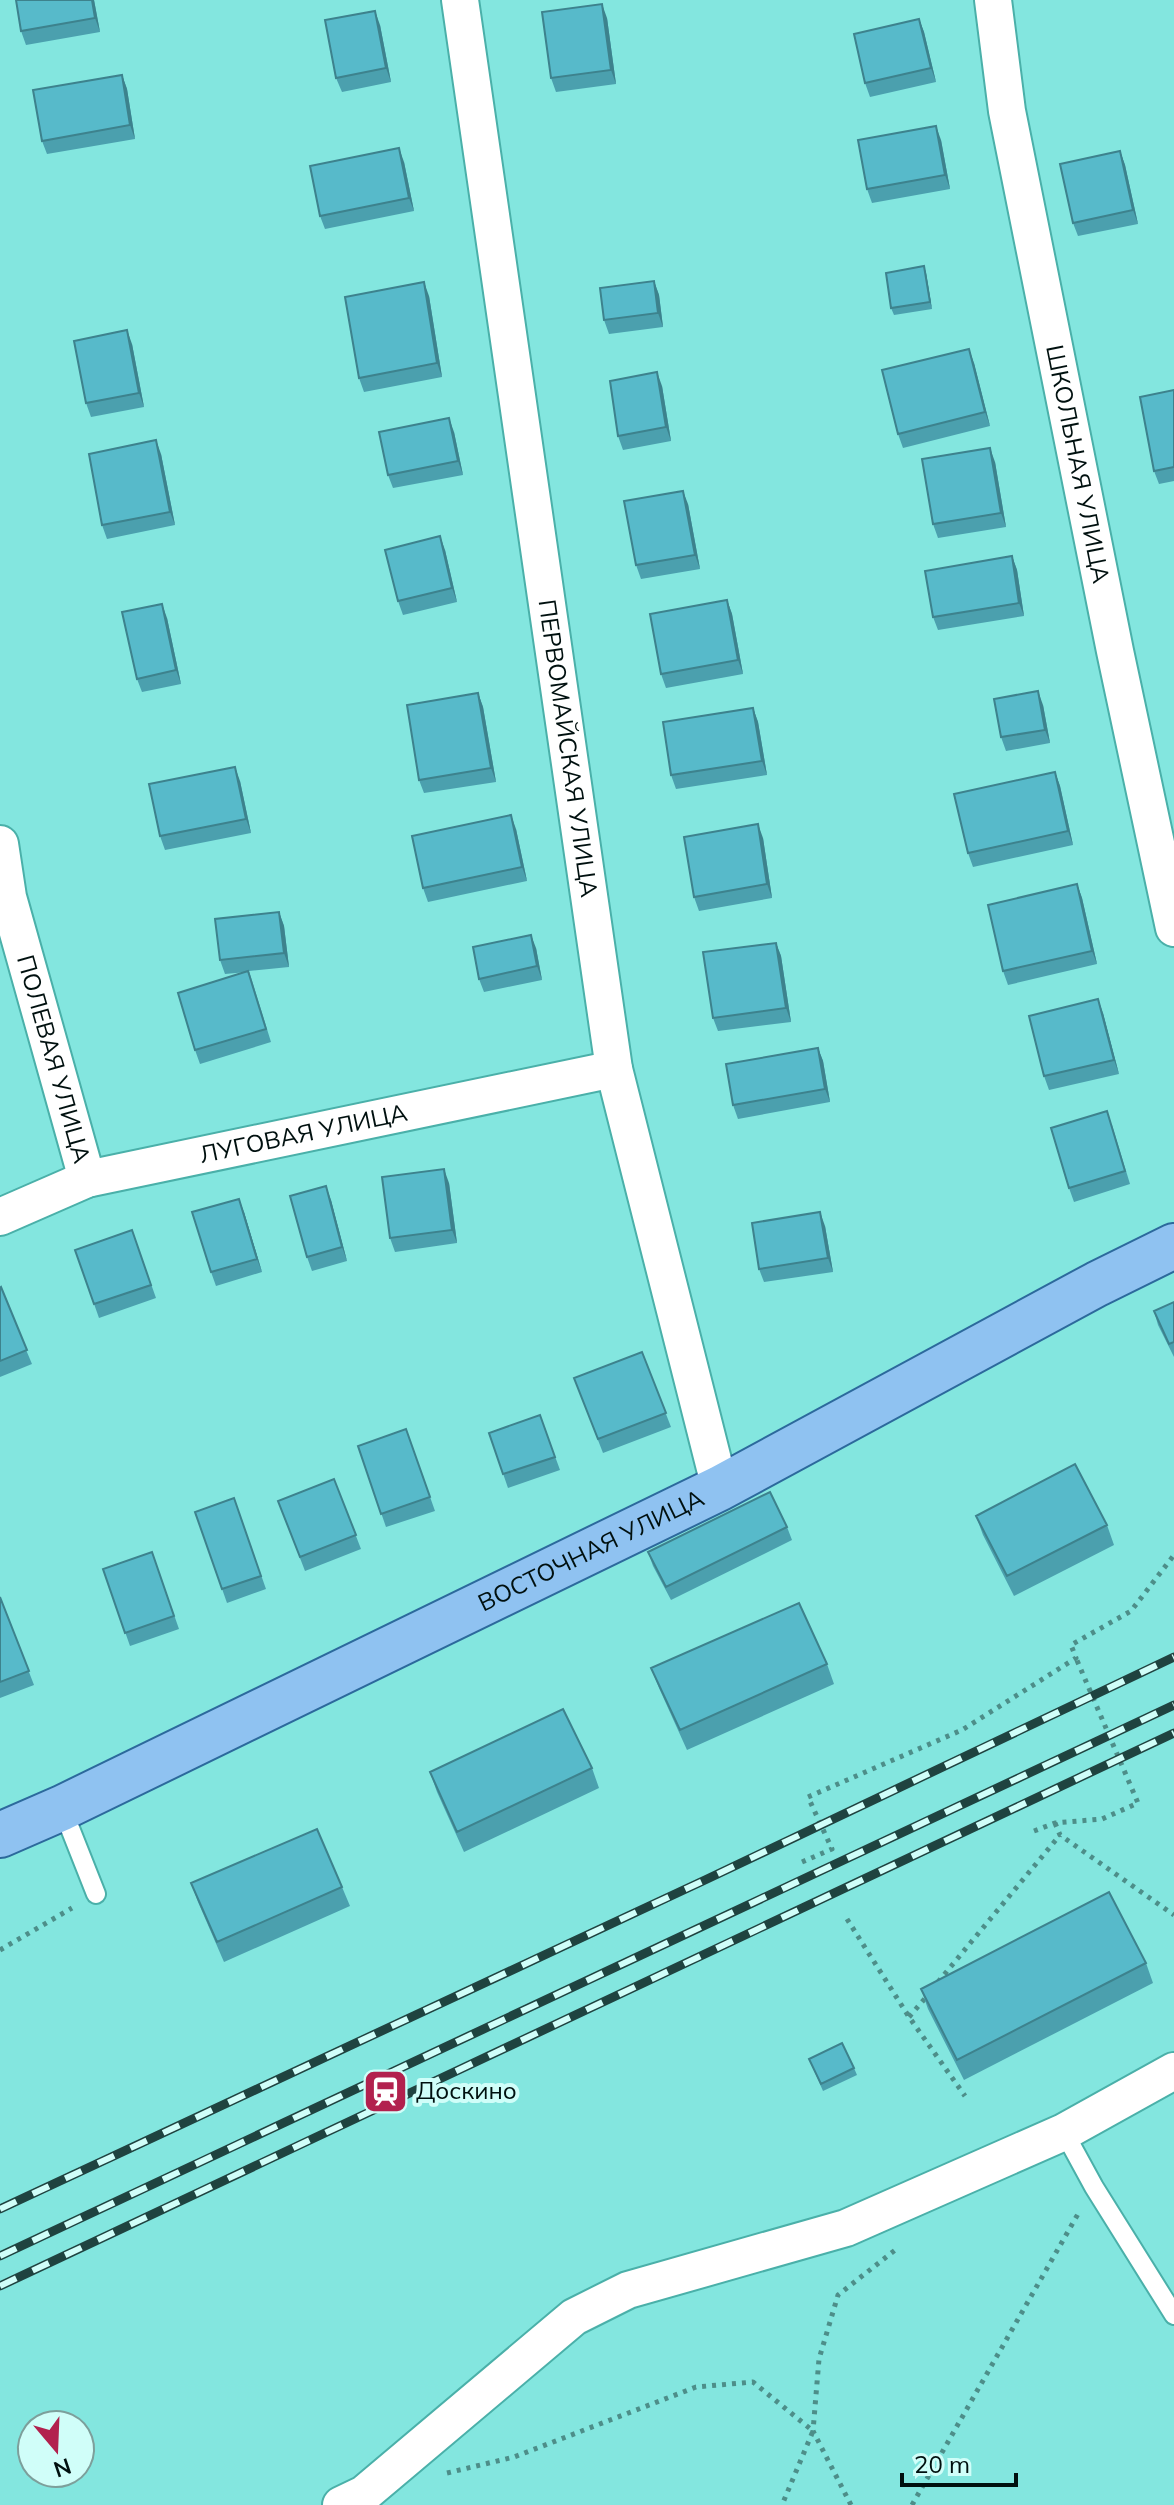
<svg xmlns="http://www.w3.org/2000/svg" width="1174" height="2505" font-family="Mulish,sans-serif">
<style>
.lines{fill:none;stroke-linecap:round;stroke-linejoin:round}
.lane-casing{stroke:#4ab0a9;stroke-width:22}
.street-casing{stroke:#4ab0a9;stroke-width:40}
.primary-casing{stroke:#2c699c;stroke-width:48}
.path{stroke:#4d8e89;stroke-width:5;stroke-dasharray:4 6;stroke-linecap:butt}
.lane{stroke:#fff;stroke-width:18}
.street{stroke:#fff;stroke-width:36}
.primary{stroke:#8fc2f1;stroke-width:44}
.rail-casing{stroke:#1f4340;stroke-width:9}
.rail{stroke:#d0fef9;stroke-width:6;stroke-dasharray:18;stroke-linecap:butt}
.wall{fill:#4ba0ae}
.shaded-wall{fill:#3d828d}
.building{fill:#57baca;stroke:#3d828d;stroke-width:2}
.labels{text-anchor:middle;stroke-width:8;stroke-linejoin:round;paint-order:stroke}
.street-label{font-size:24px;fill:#00100f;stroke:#d0fef9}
.poi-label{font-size:24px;fill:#00100f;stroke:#d0fef9;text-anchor:start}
</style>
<rect width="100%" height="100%" fill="#83e6df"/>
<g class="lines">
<defs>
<path id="lane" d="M62,1808L96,1894
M1064,2132L1094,2187L1174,2315"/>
<g id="street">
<path id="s1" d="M460,0L614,1069L720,1488"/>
<path id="s2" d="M993,0L1007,111L1115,651L1174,928"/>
<path id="s3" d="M0,844L8,897L87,1179"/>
<path id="s4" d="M0,1217L87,1179L614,1069"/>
<path d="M341,2505L364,2494L574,2317L628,2290L846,2228L1064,2132L1174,2071"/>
</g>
<g id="primary">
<path id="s5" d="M0,1835L62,1808L720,1488L1097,1284L1174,1246"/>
</g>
</defs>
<use href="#lane" class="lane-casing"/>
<use href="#street" class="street-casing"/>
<use href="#primary" class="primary-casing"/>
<path class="path" d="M1055,1823L1060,1835L1174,1915
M1034,1831L1055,1823L1102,1819L1138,1803L1076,1658
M802,1862L832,1849L808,1797L962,1730L1076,1658L1071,1645L1131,1611L1174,1555
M847,1919L909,2017L965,2096
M0,1950L72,1908
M938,1982L1060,1835
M909,2017L927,1996
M447,2473L514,2457L696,2387L753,2382L813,2431L782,2505
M851,2505L813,2431L819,2359L838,2295L899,2247
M912,2505L1078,2214"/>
<use href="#lane" class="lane"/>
<use href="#street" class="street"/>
<use href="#primary" class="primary"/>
<defs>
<path id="rail" d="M0,2209L705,1880L1174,1657
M0,2256L1174,1705
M0,2286L1174,1733"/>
</defs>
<use href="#rail" class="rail-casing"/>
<use href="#rail" class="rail"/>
</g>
<path class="wall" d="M94,0L100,32L26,45L21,31Z
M607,18L616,84L556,92L551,78Z
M919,19L924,32L936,82L870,97L865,83Z
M380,25L391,82L342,92L336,78Z
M122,75L127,89L135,139L47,154L42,141Z
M941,140L950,189L872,203L867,189Z
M1120,151L1125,165L1138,224L1078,236L1073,223Z
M404,162L414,211L325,229L320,216Z
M924,266L926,273L932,309L894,315L891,308Z
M654,281L659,295L663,327L609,334L604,320Z
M429,296L442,377L364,392L359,378Z
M132,344L144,407L91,417L86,403Z
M974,363L990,426L903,448L898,434Z
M662,386L671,441L623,450L618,436Z
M1174,390V481L1159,484L1154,471Z
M454,432L463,475L393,488L388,475Z
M161,454L175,525L107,539L102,525Z
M995,462L1006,527L938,538L933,524Z
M688,504L700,569L641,579L636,565Z
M445,550L457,602L403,615L398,601Z
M1012,556L1017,570L1024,616L938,630L933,617Z
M727,600L732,614L743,674L666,688L661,674Z
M167,618L181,684L142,692L137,679Z
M478,693L483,707L496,782L424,793L419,780Z
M1043,705L1050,743L1006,751L1001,737Z
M753,708L758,722L767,775L676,789L671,775Z
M1055,772L1060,786L1073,845L973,867L968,853Z
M240,781L251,833L165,850L160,836Z
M516,829L527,881L428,902L423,888Z
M763,838L772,898L699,911L694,897Z
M1077,884L1082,898L1097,964L1008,985L1003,971Z
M279,912L284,926L289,967L249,971L271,1042L200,1064L195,1050L247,972L225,974L220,960Z
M776,943L781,956L791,1022L718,1031L713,1018Z
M536,948L542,980L484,992L479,979Z
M1103,1013L1119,1074L1049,1090L1044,1076Z
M818,1048L823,1061L830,1102L738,1119L733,1105Z
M1112,1125L1130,1184L1074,1202L1069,1188Z
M449,1183L457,1243L395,1252L390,1238Z
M331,1200L347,1261L312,1271L307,1257Z
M244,1212L262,1272L216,1286L211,1272Z
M825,1226L833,1272L764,1282L759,1269Z
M132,1230L156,1298L99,1318L75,1250Z
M0,1288L32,1364L0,1377Z
M1174,1302V1357L1158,1325L1154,1311Z
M642,1352L671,1427L603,1453L574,1378Z
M540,1415L560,1470L508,1488L489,1433Z
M406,1429L435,1511L386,1527L358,1446Z
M334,1479L361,1549L305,1571L278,1501Z
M234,1498L266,1589L227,1603L195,1512Z
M976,1516L1107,1525L1114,1545L1014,1596L983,1535Z
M787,1527L792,1540L671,1600L653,1566L648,1552Z
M152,1552L179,1629L130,1646L103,1569Z
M0,1597L34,1685L0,1698Z
M827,1664L834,1684L687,1750L659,1688L651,1668Z
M592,1768L599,1788L464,1852L437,1792L430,1772Z
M191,1883L342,1887L350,1906L224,1962L198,1902Z
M1146,1963L1153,1983L964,2080L928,2009L921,1989Z
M809,2059L854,2068L857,2075L823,2091Z"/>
<path class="shaded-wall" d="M92,0H94L100,32L95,18Z
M602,4L607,18L616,84L611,70Z
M375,11L380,25L391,82L386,68Z
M919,19L924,32L936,82L931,68Z
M122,75L127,89L135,139L130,125Z
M936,126L941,140L950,189L945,175Z
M399,148L404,162L414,211L409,198Z
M1120,151L1125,165L1138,224L1133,210Z
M924,266L926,273L932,309L930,302Z
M654,281L659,295L663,327L658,313Z
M424,282L429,296L442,377L437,363Z
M127,330L132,344L144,407L139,393Z
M969,349L974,363L990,426L985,412Z
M657,372L662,386L671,441L666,427Z
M449,418L454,432L463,475L458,461Z
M156,440L161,454L175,525L170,512Z
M990,448L995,462L1006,527L1001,513Z
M683,491L688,504L700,569L695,555Z
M440,536L445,550L457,602L452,588Z
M1012,556L1017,570L1024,616L1019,603Z
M727,600L732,614L743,674L738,660Z
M162,604L167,618L181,684L176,670Z
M1038,691L1043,705L1050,743L1045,730Z
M478,693L483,707L496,782L491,768Z
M753,708L758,722L767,775L762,761Z
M235,767L240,781L251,833L246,819Z
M1055,772L1060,786L1073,845L1068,831Z
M511,815L516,829L527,881L522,867Z
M758,824L763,838L772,898L767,884Z
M1077,884L1082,898L1097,964L1092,951Z
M279,912L284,926L289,967L284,953Z
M531,935L536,948L542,980L537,966Z
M776,943L781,956L791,1022L786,1008Z
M1098,999L1103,1013L1119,1074L1114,1060Z
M818,1048L823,1061L830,1102L825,1089Z
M444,1169L449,1183L457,1243L452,1230Z
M326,1186L331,1200L347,1261L342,1247Z
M239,1199L244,1212L262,1272L257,1259Z
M820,1212L825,1226L833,1272L828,1258Z"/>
<path class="building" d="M16,0H92L95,18L21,31Z
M602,4L611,70L551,78L542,12Z
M375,11L386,68L336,78L325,20Z
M919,19L931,68L865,83L854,34Z
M122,75L130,125L42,141L33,90Z
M936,126L945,175L867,189L858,140Z
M399,148L409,198L320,216L310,166Z
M1120,151L1133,210L1073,223L1060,164Z
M924,266L930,302L891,308L886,273Z
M654,281L658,313L604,320L600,288Z
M424,282L437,363L359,378L345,297Z
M127,330L139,393L86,403L74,341Z
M969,349L985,412L898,434L882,370Z
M657,372L666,427L618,436L610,381Z
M1174,390V467L1154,471L1140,397Z
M449,418L458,461L388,475L379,432Z
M156,440L170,512L102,525L89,454Z
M990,448L1001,513L933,524L922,459Z
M683,491L695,555L636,565L624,501Z
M440,536L452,588L398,601L385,550Z
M1012,556L1019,603L933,617L925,571Z
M727,600L738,660L661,674L650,614Z
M162,604L176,670L137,679L122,612Z
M1038,691L1045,730L1001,737L994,699Z
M478,693L491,768L419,780L407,705Z
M753,708L762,761L671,775L663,722Z
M235,767L246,819L160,836L149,784Z
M1055,772L1068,831L968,853L954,794Z
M511,815L522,867L423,888L412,836Z
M758,824L767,884L694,897L684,837Z
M1077,884L1092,951L1003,971L988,905Z
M279,912L284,953L220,960L215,919Z
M531,935L537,966L479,979L473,947Z
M776,943L786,1008L713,1018L703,952Z
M248,971L266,1029L195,1050L178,993Z
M1098,999L1114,1060L1044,1076L1029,1016Z
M818,1048L825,1089L733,1105L726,1064Z
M1107,1111L1125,1171L1069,1188L1051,1128Z
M444,1169L452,1230L390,1238L382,1177Z
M326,1186L342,1247L307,1257L290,1196Z
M239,1199L257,1259L211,1272L192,1212Z
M820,1212L828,1258L759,1269L752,1223Z
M132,1230L151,1285L94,1304L75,1250Z
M1,1287L27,1350L0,1361V1288Z
M1174,1302V1342L1169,1344L1154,1311Z
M642,1352L666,1413L598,1439L574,1378Z
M540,1415L555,1457L503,1474L489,1433Z
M406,1429L430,1497L381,1514L358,1446Z
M1075,1464L1107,1525L1007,1576L976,1516Z
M334,1479L356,1535L300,1557L278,1501Z
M770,1492L787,1527L666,1587L648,1552Z
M234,1498L261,1576L222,1589L195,1512Z
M152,1552L174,1616L125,1633L103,1569Z
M0,1597L29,1671L0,1682Z
M799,1603L827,1664L680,1730L651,1668Z
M563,1709L592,1768L457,1832L430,1772Z
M317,1829L342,1887L217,1942L191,1883Z
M1109,1892L1146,1963L957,2060L921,1989Z
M842,2043L854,2068L821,2084L809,2059Z"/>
<defs>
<symbol id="station-square" viewBox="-11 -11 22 22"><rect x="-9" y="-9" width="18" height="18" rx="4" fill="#b2214e" stroke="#d0fef9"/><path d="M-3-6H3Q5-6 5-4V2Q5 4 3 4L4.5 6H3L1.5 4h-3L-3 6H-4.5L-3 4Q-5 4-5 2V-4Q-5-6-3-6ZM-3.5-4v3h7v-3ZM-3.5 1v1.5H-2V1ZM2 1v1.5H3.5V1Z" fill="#fff"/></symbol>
</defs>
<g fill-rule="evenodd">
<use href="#station-square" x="360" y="2066" width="51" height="51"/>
</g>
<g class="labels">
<g class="street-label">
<text dy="8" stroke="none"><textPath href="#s2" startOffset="472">ШКОЛЬНАЯ УЛИЦА</textPath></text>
<text dy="8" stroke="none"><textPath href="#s1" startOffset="756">ПЕРВОМАЙСКАЯ УЛИЦА</textPath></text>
<text dy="8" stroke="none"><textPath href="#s3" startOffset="222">ПОЛЕВАЯ УЛИЦА</textPath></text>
<text dy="8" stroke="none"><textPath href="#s4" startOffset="316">ЛУГОВАЯ УЛИЦА</textPath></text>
<text dy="8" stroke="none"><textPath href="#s5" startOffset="656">ВОСТОЧНАЯ УЛИЦА</textPath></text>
</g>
<g class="poi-label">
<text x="416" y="2099">Доскино</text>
</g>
</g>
<g transform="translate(56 2449) rotate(161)"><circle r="38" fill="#d0fef9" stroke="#7d9f9b" stroke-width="2"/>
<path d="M0-6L14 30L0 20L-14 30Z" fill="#b2214e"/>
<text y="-12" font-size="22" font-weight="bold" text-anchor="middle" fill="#00100f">N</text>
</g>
<path d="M902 2473v12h114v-12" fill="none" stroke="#00100f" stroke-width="4"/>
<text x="914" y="2473" font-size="24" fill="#00100f" stroke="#d0fef9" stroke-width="6" paint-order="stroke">20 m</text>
</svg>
